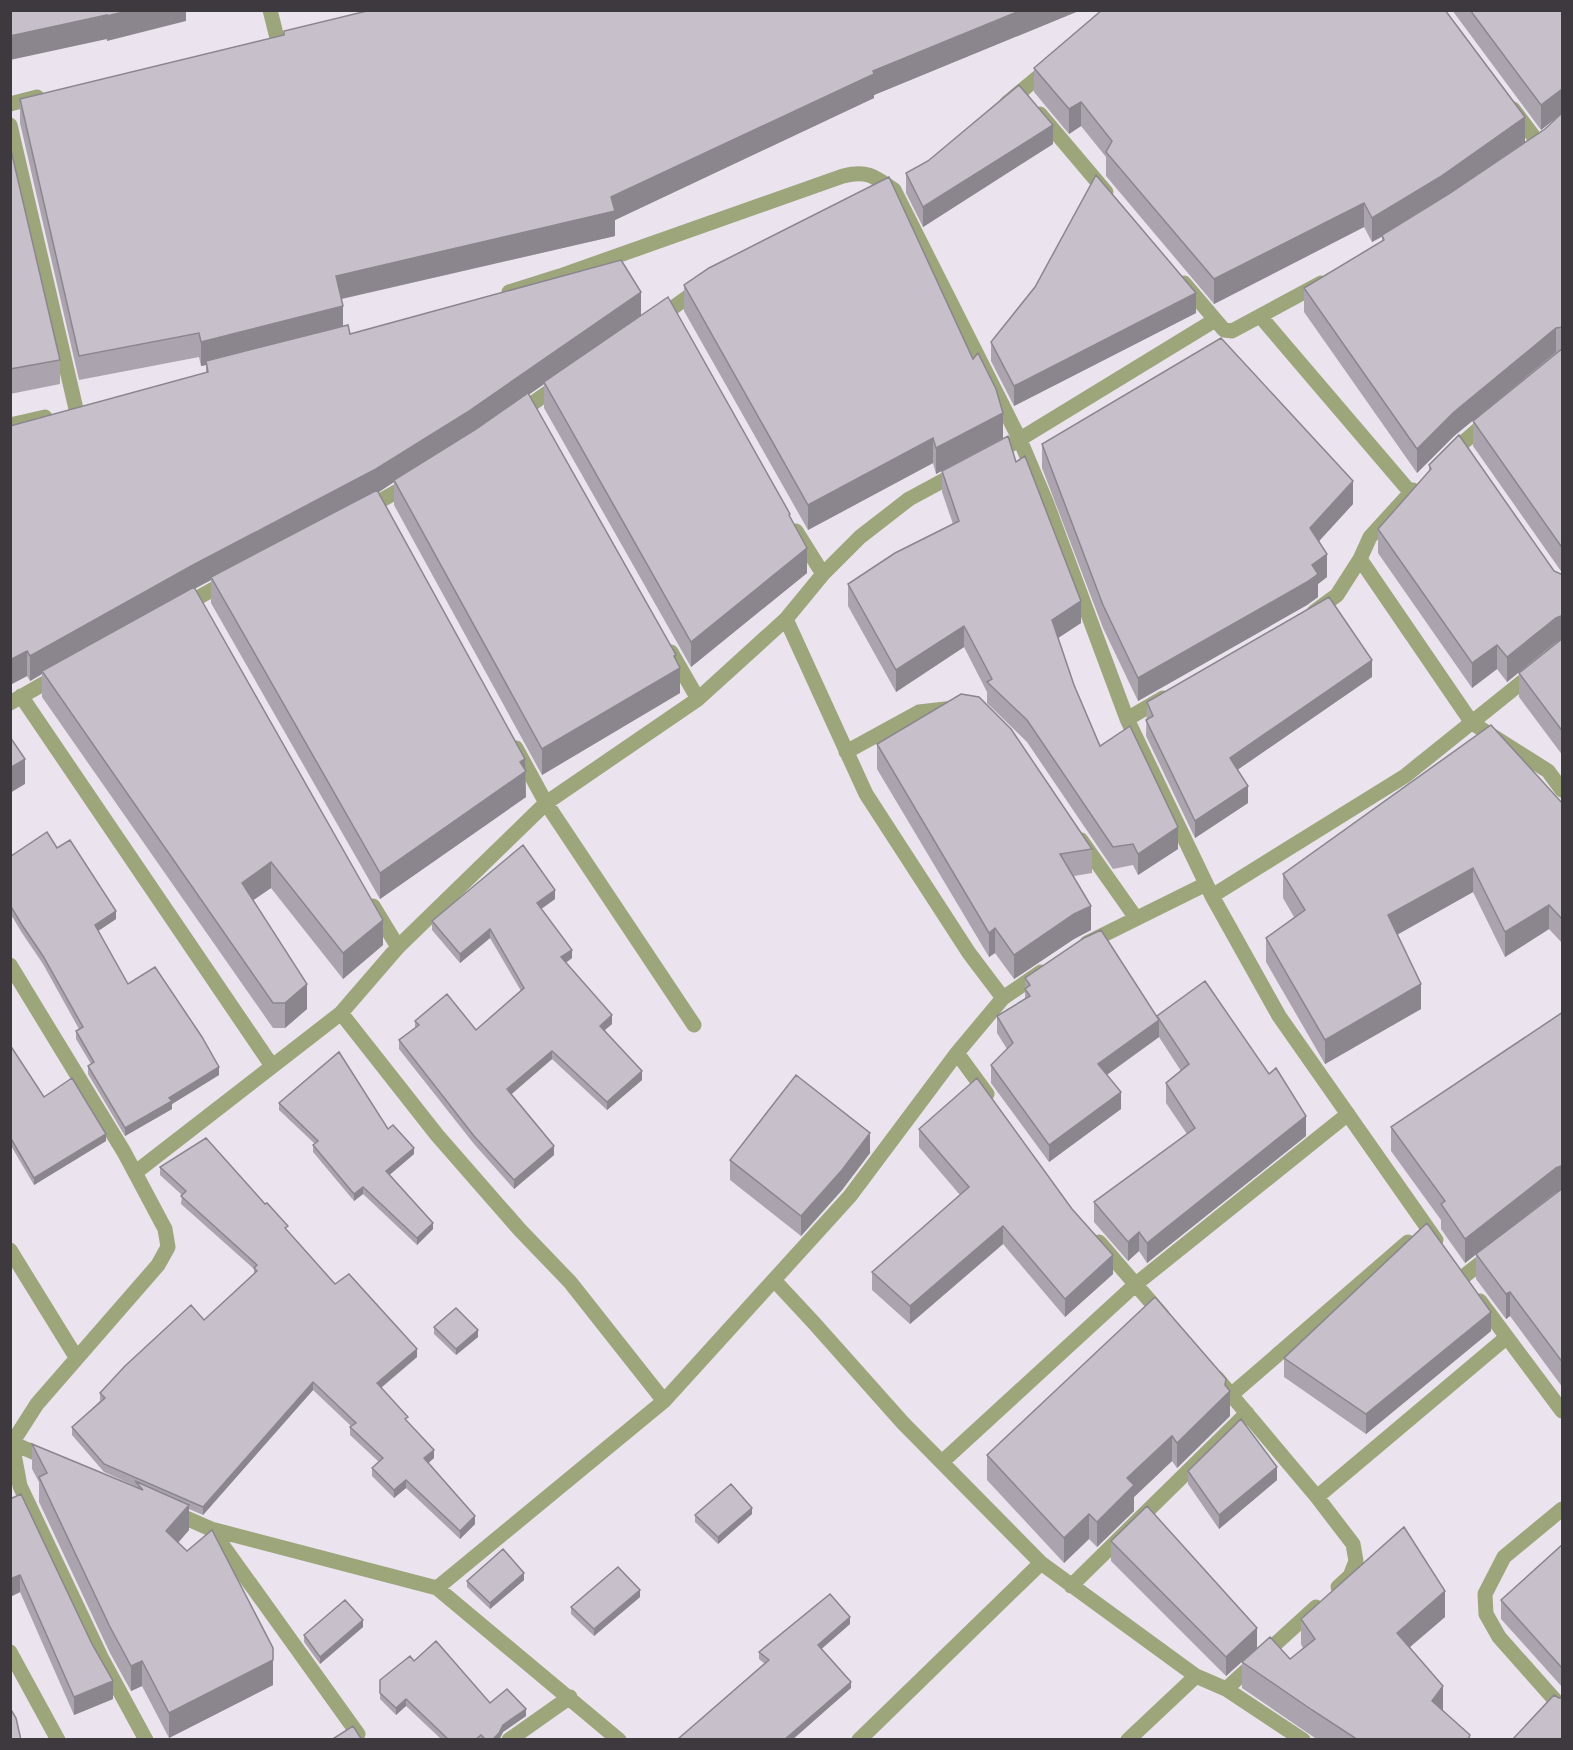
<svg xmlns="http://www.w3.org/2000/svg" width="1573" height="1750" font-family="'Libre Baskerville',serif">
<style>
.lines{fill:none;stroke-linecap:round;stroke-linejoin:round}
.street{stroke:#9da67b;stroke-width:15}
.wall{fill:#aba4ae}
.shaded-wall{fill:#8b868d}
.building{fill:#c7bfca;stroke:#8b868d;stroke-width:1.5}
</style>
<rect width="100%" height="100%" fill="#ebe3ee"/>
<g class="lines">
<path class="street" d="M270,10L277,38
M1007,103L1049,68
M10,104L37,97
M1513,109L1540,145
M1040,114L1106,192
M10,125L76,409
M1184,283L1224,330L1232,331L1321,283
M509,292L560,276L843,176C867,170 874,176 894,190L1020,440L1047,504L1127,719L1212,896L1279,1016L1436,1240
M1260,316L1411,493
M657,319L699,289
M516,415L560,384
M10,425L45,417
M1012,444L1215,320
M1450,454L1488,421
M366,509L410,484
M796,531L823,574
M1360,559L1472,723L1548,771L1562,790
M183,606L228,581
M1314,612L1337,595L1360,559L1370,537L1413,490
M786,619L866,794L969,953L1003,998
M671,652L698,699
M21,696L272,1066
M10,703L57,676
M1127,719L1163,698
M516,748L546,803L694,1025
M846,752L919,712L954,708
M1081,840L1136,918
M1212,896L1405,776L1562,650
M373,906L398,947
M1087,943L1206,884
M10,965L124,1152L165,1229L168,1247L158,1265L37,1404L12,1443L20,1486L101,1657L146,1740
M341,1013L437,1135L520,1230L570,1282L664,1401
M957,1053L987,1094
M136,1172L341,1013L398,947L546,803L698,699L786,619L823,574L860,537L909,499L959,472
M1099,1242L1162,1315
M10,1250L76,1357
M1463,1277L1491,1255
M774,1280L814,1323L903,1423L1041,1563L1196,1676L1226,1689L1303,1740
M1480,1301L1562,1411
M1217,1378L1317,1497L1353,1544L1356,1561L1350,1576L1338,1587
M1231,1395L1408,1242
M10,1442L51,1460
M942,1462L1136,1284L1348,1114
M1317,1497L1507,1337
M1562,1509L1504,1557L1485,1594L1486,1614L1499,1637L1562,1708
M172,1512L211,1529L437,1588L619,1740
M211,1529L358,1734
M1071,1586L1247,1413
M437,1588L664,1401L850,1196L957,1053L1003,998L1041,972
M10,1652L58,1740
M1226,1689L1316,1607
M509,1740L570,1697
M859,1740L1041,1563
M1128,1740L1196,1676"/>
</g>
<path class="wall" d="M371,10H1081L874,95V98L615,220V236L342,299L343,326L350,334L641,315L790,517L807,573L691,667L544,408V384L528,395L676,660L680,693L542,775L394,505V482L378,492L525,770L526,797L380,899L211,603V580L195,588L383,945L343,979L271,888L253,900L307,1009L285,1028H273L42,697V674L30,681L27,676L10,685V426L206,373V365L201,366L199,357L79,380L20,123V99L284,35V31Z
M1452,10H1563V574L1473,446V421L1557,352L1454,436L1417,473L1304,312V288L1382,241V237L1372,242L1364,227L1214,304L1106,176V157L1081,126L1069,134L1034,92V68L1525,142L1545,129L1557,117L1541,130Z
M1053,144L923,227L906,193V173Z
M10,146L60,360V384L10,394Z
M684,285L1003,438L936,474L933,463L808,530L684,311Z
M1196,313L1014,406L991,361V342Z
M1042,444L1353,504L1319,541L1327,577L1318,584V597L1307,605L1138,701L1103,628L1042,468Z
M1016,462L1081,623L1058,638L1074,685L1100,746L1178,849L1138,875L1133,865L1113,869L1027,742L987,703V692L964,647L896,692L848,606V584L953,524L942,492V471Z
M1429,465L1554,571L1562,575L1563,756L1519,697V673L1556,642L1507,682L1497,669L1472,688L1378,553V529L1429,472Z
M1372,677L1237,770L1248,803L1195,838L1146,736L1147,702Z
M877,744L1092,849V873L1074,876L1091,930L1074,939L1014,979L995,953L989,957L877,769Z
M1563,804V944L1549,929L1505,957L1473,892L1397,934L1421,1009L1325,1064L1266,962V938L1294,917L1283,898V874Z
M57,848L116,919L98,931L128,984L219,1075L172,1104V1109L125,1136L88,1074V1066L91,1064L76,1039V1031L79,1029L43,964L22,933L10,913V855L11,856Z
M555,899L541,909L572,958L566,963L612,1024L605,1030L642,1080L607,1110L552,1059L511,1094L554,1155L514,1189L474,1144L399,1049V1040L415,1028V1021L476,1030L521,991L490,938L460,963L432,930V921Z
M1025,978L1157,1018V1016L1306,1136L1147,1263L1139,1251L1128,1261L1094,1222V1202L1187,1134L1166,1103V1083L1181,1071L1159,1037L1107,1075L1121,1109L1049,1162L991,1083V1065L1007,1049L997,1033V1016L1025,999Z
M1563,1012V1388L1510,1316L1506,1319L1476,1279V1254L1557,1192L1465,1263L1441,1229V1220L1391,1151V1127Z
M10,1045L44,1097L106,1141L34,1185L10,1144Z
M279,1103L388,1129L414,1154L389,1175L433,1229L417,1245L363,1194L354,1201L313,1152V1145L315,1144L279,1110Z
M919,1129L1113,1274L1065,1317L1003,1244L910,1324L872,1290V1272L960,1195L919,1147Z
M870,1153L842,1190L801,1236L730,1180V1160Z
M160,1167L288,1231L335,1284L417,1357L381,1388L408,1422L434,1458L428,1463L475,1524L460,1539L406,1488L394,1498L372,1476V1468L379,1462L350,1435V1427L351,1426L313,1390L203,1515L189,1509V1530L178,1543L273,1685L169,1738L142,1686L131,1691L110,1653L39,1502V1482L32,1469V1444L135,1487V1486L104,1472L72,1435V1427L100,1401V1393L204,1320L254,1274V1269L181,1204L182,1195L160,1175Z
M434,1327L478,1337L456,1355L434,1334Z
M1491,1331L1366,1434L1284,1377V1358Z
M1226,1387L1230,1416L1177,1468L1172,1461L1134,1497V1511L1097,1547L1089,1539L1064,1563L987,1480V1455Z
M1188,1471L1277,1480L1219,1529L1188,1484Z
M10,1499L113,1699L74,1715L20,1592L10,1597Z
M752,1514L718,1544L695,1522V1515Z
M1111,1541L1257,1648L1226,1676L1111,1561Z
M1563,1544V1688L1501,1619V1600Z
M524,1580L490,1609L467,1587V1581Z
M640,1597L594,1636L571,1614V1607Z
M1445,1617L1410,1647L1443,1710L1470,1740H1318L1242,1688V1662L1290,1659L1303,1648L1301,1644V1619Z
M850,1624L821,1649L851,1688L792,1740H678L765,1664L759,1659V1652Z
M363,1627L320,1664L304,1642V1635Z
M414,1661L490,1703L526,1716L503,1732L499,1740H442L406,1706L396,1715L380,1699V1680Z"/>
<path class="shaded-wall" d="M131,10H186V21L107,41V16Z
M1022,10H1081L874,95V98L615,220V236L336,300V276L611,197L873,71Z
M107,15V39L10,60V36Z
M1561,90V114L1541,130V105Z
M1081,102V126L1069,134V109Z
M1525,117V142L1440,201L1372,242V218Z
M1053,125V144L923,227V207Z
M1364,203V227L1214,304V279Z
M641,292V317L466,438L394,480V482L376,494L211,577V580L42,671V674L30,681V656Z
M1196,293V313L1014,406V386Z
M343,306V330L206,361V365L201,366V342Z
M1556,328V352L1454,436L1417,473V449L1454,412Z
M1003,413V438L936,474V448Z
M933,438V463L808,530V505Z
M1353,481V504L1310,551V528Z
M807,548V573L691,667V642Z
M1327,554V577L1318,584V597L1307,605L1138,701V678Z
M1081,601V623L1052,642V620Z
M1561,616V640L1556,642L1507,682V657L1556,618Z
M964,626V647L896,692V670Z
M1497,645V669L1472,688V663Z
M27,651V676L10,685V660Z
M676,655V670L680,668V693L542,775V749Z
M1372,660V677L1230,775V758Z
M25,759V784L10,793V768Z
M525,759L526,797L380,899V873Z
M1248,786V803L1195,838V821Z
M1178,827V849L1138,875V854Z
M271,862V888L242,908V883Z
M1473,868V892L1388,940V915Z
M555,890V899L537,912V903Z
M1549,905V929L1505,957V932Z
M1091,906V930L1074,939L1014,979V955L1074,914Z
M116,911V919L95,933V925Z
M383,920V945L343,979V953Z
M995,928V953L989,957V933Z
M490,929V938L460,963V954Z
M572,950V958L561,966V957Z
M307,984V1009L285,1028V1003Z
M1421,984V1009L1325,1064V1040Z
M612,1015V1024L600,1034V1026Z
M1159,1020V1037L1098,1081V1064Z
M552,1051V1059L507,1098V1089Z
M219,1067V1075L172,1104V1109L125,1136V1128L169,1098Z
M642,1071V1080L607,1110V1102Z
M1121,1092V1109L1049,1162V1145Z
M1306,1116V1136L1147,1263V1243Z
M870,1133V1153L842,1190L801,1236V1216Z
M106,1134V1141L34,1185V1178Z
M554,1146V1155L514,1189V1180Z
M414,1148V1154L386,1178V1171Z
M1561,1166V1190L1556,1192L1465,1263V1239L1556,1168Z
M363,1187V1194L354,1201V1194Z
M433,1223V1229L417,1245V1238Z
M1003,1226V1244L910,1324V1306Z
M1139,1232V1251L1128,1261V1242Z
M1113,1255V1274L1065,1317V1299Z
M1510,1292V1316L1506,1319V1294Z
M1491,1312V1331L1366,1434V1414Z
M478,1330V1337L456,1355V1349Z
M417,1349V1357L377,1391V1383Z
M1226,1379V1394L1230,1391V1416L1177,1468V1443L1225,1385Z
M313,1382V1390L203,1515V1507Z
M1172,1436V1461L1134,1497V1511L1097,1547V1522L1127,1478Z
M434,1450V1458L424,1467V1458Z
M1277,1467V1480L1219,1529V1515Z
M406,1480V1488L394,1498V1490Z
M189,1505V1530L166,1556V1531Z
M752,1508V1514L718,1544V1537Z
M1089,1514V1539L1064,1563V1538Z
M475,1516V1524L460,1539V1531Z
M524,1573V1580L490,1609V1603Z
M20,1575V1592L10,1597V1579Z
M640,1590V1597L594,1636V1629Z
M1445,1591V1617L1397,1658V1633Z
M850,1617V1624L818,1652V1645Z
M363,1620V1627L320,1664V1657Z
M1257,1628V1648L1226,1676V1657Z
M273,1660V1685L169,1738V1713Z
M142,1661V1686L131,1691V1666Z
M113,1681V1699L74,1715V1697Z
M851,1682V1688L792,1740H784Z
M1443,1686V1712L1432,1701Z
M406,1699V1706L396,1715V1708Z
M526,1709V1716L503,1732L499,1740H492L503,1725Z"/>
<path class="building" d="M10,10H131L107,16V15L10,36Z
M371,10H1022L873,71L874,74L611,197L615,211L336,276L343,306L201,342L199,333L79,356L20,99L284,35V31Z
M1102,10H1445L1525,117L1440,177L1372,218L1364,203L1214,279L1106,152L1112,141L1081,102L1069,109L1034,68Z
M1470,10H1563V91L1561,90L1541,105Z
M1019,85L1053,125L923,207L906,173L928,161Z
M1563,112V327L1556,328L1454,412L1417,449L1304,288L1384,240L1382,235L1450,193L1545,129Z
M10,146L60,360L10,369Z
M1096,175L1196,293L1014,386L991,342L1035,287Z
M889,177L973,359L978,353L996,389L1003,413L936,448L933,438L808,505L684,285L709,268Z
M621,260L641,292L466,413L376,469L193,565L30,656L27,651L10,660V426L208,372L206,361L348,325L350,334Z
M668,297L790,514L789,515L807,548L691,642L544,382Z
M1221,338L1353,481L1310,528L1327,554L1312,565L1318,574L1307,582L1138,678L1103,605L1042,444Z
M1563,348V549L1473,421Z
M528,393L676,655L674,656L680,668L542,749L394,480L476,429Z
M1459,435L1554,571L1563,575V616H1561L1556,618L1507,657L1497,645L1472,663L1378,529L1431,469L1429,465Z
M1008,436L1016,462L1025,456L1081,601L1052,620L1074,685L1100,746L1130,726L1178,827L1138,854L1133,844L1113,847L1027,720L987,682L992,679L964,626L896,670L848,584L895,553L959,521L942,471Z
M377,490L525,759L520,762L526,771L380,873L211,577Z
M194,587L383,920L343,953L271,862L242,883L307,984L285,1003H273L42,671Z
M1329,597L1372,660L1230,758L1248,786L1195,821L1146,720L1153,716L1147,702Z
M1563,638V732L1519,673Z
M961,694L979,697L1011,729L1092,849L1060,854L1091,906L1074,914L1014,955L995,928L989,933L877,744Z
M1491,725L1563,804V920L1549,905L1505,932L1473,868L1388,915L1421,984L1325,1040L1266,938L1305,910L1283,874Z
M10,737L25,759L10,768Z
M47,832L57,848L70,840L116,911L95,925L128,984L155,967L202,1037L219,1067L169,1098L172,1101L125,1128L88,1066L94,1062L76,1031L83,1027L43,956L22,925L10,905V855L11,856Z
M523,845L555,890L537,903L572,950L561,957L612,1015L600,1026L642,1071L607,1102L552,1051L507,1089L554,1146L514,1180L474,1136L399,1040L419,1025L415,1021L447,994L476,1030L524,988L490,929L460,954L432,921Z
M1101,930L1159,1020L1098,1064L1121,1092L1049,1145L991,1065L1013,1043L997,1016L1030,996L1025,989L1030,985L1025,978L1084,938Z
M1205,981L1269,1074L1276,1068L1306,1116L1147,1243L1139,1232L1128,1242L1094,1202L1195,1128L1166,1083L1189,1064L1157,1016Z
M1563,1012V1166H1561L1556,1168L1465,1239L1441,1204L1445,1201L1391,1127Z
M10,1045L44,1097L72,1078L106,1134L34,1178L10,1137Z
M339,1052L388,1129L393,1125L414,1148L386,1171L433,1223L417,1238L363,1187L354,1194L313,1145L318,1141L279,1103Z
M796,1075L870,1133L842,1170L801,1216L730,1160Z
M977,1078L1072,1209L1113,1255L1065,1299L1003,1226L910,1306L872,1272L969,1187L919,1129Z
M206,1138L265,1204L267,1203L288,1226L285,1228L335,1284L349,1274L417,1349L377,1383L408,1417L405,1419L434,1450L424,1458L475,1516L460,1531L406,1480L394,1490L372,1468L383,1458L350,1427L356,1423L313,1382L203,1507L104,1464L72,1427L105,1398L100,1393L125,1366L191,1305L204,1320L257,1271L254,1268L257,1265L181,1196L186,1191L160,1167Z
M1563,1188V1363L1510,1292L1506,1294L1476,1254Z
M1427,1223L1491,1312L1366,1414L1284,1358Z
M1155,1297L1226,1379L1225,1385L1230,1391L1177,1443L1172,1436L1127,1478L1134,1485L1097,1522L1089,1514L1064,1538L987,1455Z
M456,1308L478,1330L456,1349L434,1327Z
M1241,1419L1277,1467L1219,1515L1188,1471Z
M32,1444L143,1490L135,1481L189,1505L166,1531L187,1551L212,1530L273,1648V1660L169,1713L142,1661L131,1666L110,1627L39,1477L47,1473Z
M731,1484L752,1508L718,1537L695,1515Z
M21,1494L92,1644L113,1681L74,1697L20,1575L10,1579V1499Z
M1147,1506L1257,1628L1226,1657L1111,1541Z
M1404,1527L1445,1591L1397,1633L1443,1686L1432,1701L1470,1735L1468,1740H1358L1312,1710L1242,1662L1270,1637L1290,1659L1315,1639L1301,1619Z
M1563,1544V1669L1501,1600Z
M503,1549L524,1573L490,1603L467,1581Z
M618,1567L640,1590L594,1629L571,1607Z
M830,1594L850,1617L818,1645L851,1682L784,1740L678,1739L769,1660L759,1652Z
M345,1600L363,1620L320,1657L304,1635Z
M436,1641L490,1703L507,1689L526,1709L503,1725L499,1733L492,1740H486L481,1735L475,1740H449L406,1699L396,1708L380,1693V1680L410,1656L414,1661Z
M1554,1695L1559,1698H1563V1736L1560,1740H1512Z
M10,1708L16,1718L21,1740H10Z
M353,1726L362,1740H331Z"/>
<rect width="1573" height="1750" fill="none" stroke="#3d393e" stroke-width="24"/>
</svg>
